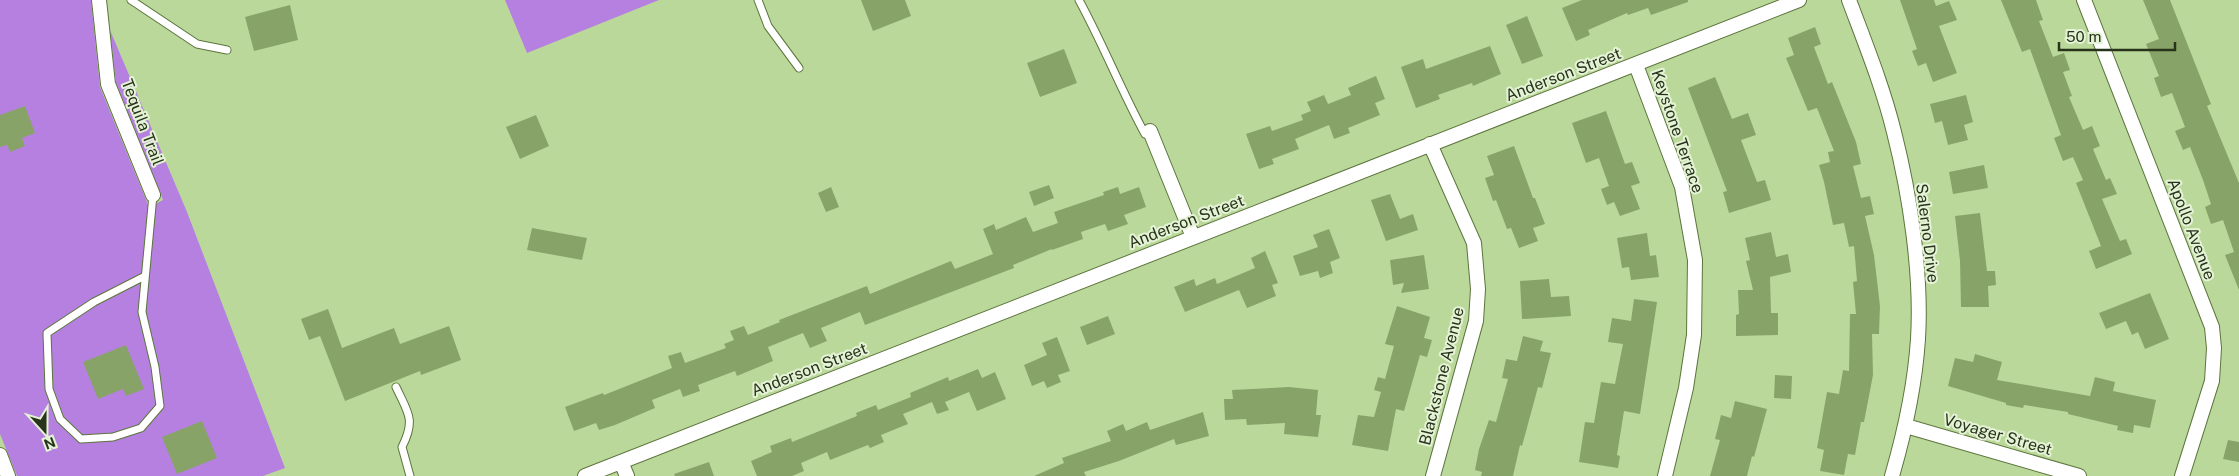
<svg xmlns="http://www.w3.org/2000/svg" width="2239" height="476" font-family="'Public Sans',sans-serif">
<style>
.green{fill:#b680e1}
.building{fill:#88a368}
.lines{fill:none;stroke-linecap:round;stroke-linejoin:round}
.service-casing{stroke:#5c753d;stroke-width:9}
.minor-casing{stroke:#5c753d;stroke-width:16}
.service{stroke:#fff;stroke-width:7}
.minor{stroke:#fff;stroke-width:14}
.labels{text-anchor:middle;stroke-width:4;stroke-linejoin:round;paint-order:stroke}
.street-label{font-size:16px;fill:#28331b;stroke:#e4f3d5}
</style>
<rect width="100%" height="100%" fill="#bbd89b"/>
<path class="green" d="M0,0H91L100,87L149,207L163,200L116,83L110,30L187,212L285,468L263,476H17L0,434Z
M505,0H659L527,53Z"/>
<path class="building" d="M861,0H905L911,16L873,31Z
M1582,0H1688V2L1651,15L1648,8L1628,15L1627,13L1588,30L1590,35L1576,41L1562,8Z
M1900,0H1934L1936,6L1949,1L1957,20L1939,26L1957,73L1933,82L1926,63L1918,66L1912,51L1917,49Z
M2001,0H2036L2043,20L2039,21L2053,57L2064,53L2070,70L2063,72L2072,96L2069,97L2083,130L2092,126L2100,146L2093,149L2106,180L2110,178L2117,194L2102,199L2120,241L2126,239L2132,254L2096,269L2089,251L2101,246L2076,183L2083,180L2073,157L2063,161L2054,138L2061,135L2030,49L2022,52Z
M2143,0H2170L2211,104L2207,106L2239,183V290L2225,255L2234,252L2223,220L2211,224L2205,207L2211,204L2203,180L2190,147L2183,150L2175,131L2185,127L2172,93L2161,97L2154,78L2159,76L2146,44L2159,39Z
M290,5L298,40L254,51L245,17Z
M1527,16L1543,56L1522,64L1506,25Z
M1815,27L1821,44L1814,47L1828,84L1832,82L1856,142L1861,164L1853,166L1861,198L1870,196L1874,214L1865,216L1874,255L1880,306L1879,334H1872L1873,375L1864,422H1861L1855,455L1848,454L1844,475L1820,471L1824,450L1817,448L1827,392L1839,394L1843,370L1849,371L1850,314H1856L1853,282L1857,281L1854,246L1849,247L1844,223L1833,225L1824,182L1819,165L1830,162L1828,152L1834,151L1817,108L1808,111L1786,58L1794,55L1788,38Z
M1490,46L1501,74L1473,86L1472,83L1438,95L1440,99L1416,108L1401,67L1423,59L1426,69Z
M1064,49L1077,83L1040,97L1027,63Z
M1376,76L1385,99L1375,103L1380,115L1348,128L1350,133L1334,139L1329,125L1295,139L1299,149L1272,159L1274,164L1259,169L1246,134L1270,126L1272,131L1303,120L1301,115L1311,111L1307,102L1324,95L1328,104L1351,95L1348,88Z
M1715,77L1732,119L1748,113L1756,135L1741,140L1757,182L1765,180L1771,200L1729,213L1723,192L1727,191L1688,88Z
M1966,95L1973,122L1964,125L1968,140L1948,145L1942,121L1935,123L1930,104Z
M25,106L35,133L22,138L25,146L10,152L7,145L0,147V115Z
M1606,111L1625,164L1632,162L1640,183L1631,186L1640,209L1620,216L1614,202L1607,205L1601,189L1609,186L1599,158L1586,163L1572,123Z
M536,115L549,146L520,159L506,127Z
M1514,146L1533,198H1535L1545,224L1533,228L1538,241L1519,248L1511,228L1507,229L1496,200L1493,201L1485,178L1494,175L1487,156Z
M1984,165L1988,188L1953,194L1949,172Z
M1049,185L1054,198L1034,206L1029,192Z
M831,187L839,207L826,212L818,193Z
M1118,187L1120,194L1139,187L1146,207L1124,215L1128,224L1108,231L1105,224L1081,232L1083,239L1052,250V249L1013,265L1014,268L865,325L860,312L821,328L827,341L810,348L803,333L768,347L773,361L737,376L735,371L698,385L700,391L683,397L680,389L652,400L655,408L615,425L599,430L596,423L574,431L565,407L603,393L604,395L672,368L668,356L681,352L685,363L726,348L724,344L734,340L730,331L744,326L748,335L780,322L779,320L867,286L870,294L951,261L955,269L993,254L983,229L994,224L996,230L1026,217L1033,232L1058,223L1054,212L1104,195L1103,192Z
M1390,194L1400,219L1413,214L1418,230L1386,241L1371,200Z
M1980,213L1987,271H1995L1996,285L1988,286L1989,307H1961L1960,261L1955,216Z
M532,228L587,238L582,260L527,250Z
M1329,229L1340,258L1330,262L1333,273L1320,278L1318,271L1300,276L1293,256L1318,247L1313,235Z
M1771,232L1776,257L1788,254L1791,272L1770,277L1771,313H1778V335L1736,336V315L1739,314L1738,290H1753L1746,261L1750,260L1745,238Z
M1647,233L1650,256L1656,255L1659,277L1631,280L1629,267L1622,268L1617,238Z
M1265,251L1278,283L1272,285L1276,296L1247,308L1239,290L1185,312L1174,287L1194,279L1196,286L1215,278L1217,284L1255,268L1251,258Z
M1424,255L1429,289L1401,293L1404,283L1393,285L1390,260Z
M1549,279L1551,297L1569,296L1571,316L1522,319L1520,281Z
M2150,293L2169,339L2145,349L2138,332L2132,335L2126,321L2106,329L2099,313Z
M1634,299L1657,302L1640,414L1624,411L1617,455L1620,456L1618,468L1579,462L1585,422L1594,423L1601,382L1615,384L1623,344L1608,342L1612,318L1631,321Z
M1397,306L1430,317L1424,338L1432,340L1427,357L1420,355L1404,411L1396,409L1388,451L1352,445L1358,415L1374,417L1381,392L1374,390L1378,377L1385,379L1394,346L1385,344Z
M328,309L342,348L394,328L400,344L449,326L461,360L421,375L420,371L345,401L320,336L309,340L301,319Z
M1108,316L1115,334L1087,345L1080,327Z
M1523,336L1543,341L1540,351L1551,353L1542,388L1538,387L1522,446L1520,445L1513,476H1481L1482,472L1475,470L1479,449L1489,420L1496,422L1508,379L1502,378L1506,359L1517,361Z
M1057,337L1070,371L1058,375L1061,382L1047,388L1044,381L1032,386L1024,365L1047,355L1042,343Z
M126,345L144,389L126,396L123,389L98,399L83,362Z
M1975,354L2002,362L1997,380L2090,396L2095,377L2115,382L2113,391L2156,400L2150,428L2134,425L2133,433L2117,430L2118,426L2068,414V412L2024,405L2023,408L2006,405V403L1948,386L1955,358L1973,362Z
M978,369L982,378L995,372L1006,399L977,411L969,392L945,402L949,410L937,414L932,402L903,414L908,424L881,435L884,442L870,448L868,445L830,460L827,452L801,463L804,471L792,476H757L751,461L772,452L770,446L791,438L792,442L857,416L856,413L876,405L878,410L911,397L910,393L948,377L949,381Z
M1775,375L1792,376L1791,399L1774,398Z
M1289,387L1318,390L1316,415H1321L1318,437L1284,434L1285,423L1247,425L1246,419L1225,420L1224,399H1233L1232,390Z
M1735,401L1767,409L1754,457L1752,456L1747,476H1710L1720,440L1715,439L1721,415L1731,418Z
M1203,412L1209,436L1176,445L1174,439L1119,461L1084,472L1086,476H1034L1064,463L1062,458L1111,441L1107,431L1123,424L1126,431L1147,422L1150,430Z
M202,421L217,458L177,474L162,437Z
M2228,440L2239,442V462L2223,459Z
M709,462L714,476H675L674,474Z"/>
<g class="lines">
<defs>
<path id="service" d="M131,0L197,44L227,50
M758,0L768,26L799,68
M1079,0C1103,44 1121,90 1145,134L1150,136
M145,276L94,302L47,333L49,389L60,419L81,439L113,437L141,428L160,406L155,367L142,312L153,195
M396,387C408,413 416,419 402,447L410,476"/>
<path id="minor" d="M99,0L108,84L153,195
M1849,0C1865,43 1883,87 1894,132C1910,195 1922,274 1918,339C1915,385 1905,431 1892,476
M2084,0L2212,327L2214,348L2212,381L2182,476
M1636,65L1682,187L1695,260L1694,335L1686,388L1665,476
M1150,131L1193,237
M1430,144L1474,243L1478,289L1476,321L1433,476
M1906,426L2079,476
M0,455L8,476
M621,462L627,476
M585,476L1799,0"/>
</defs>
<use href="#service" class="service-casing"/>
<use href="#minor" class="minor-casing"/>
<use href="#service" class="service"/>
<use href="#minor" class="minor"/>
</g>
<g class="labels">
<g class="street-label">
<text transform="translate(1563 74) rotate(-21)" y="6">Anderson Street</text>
<text transform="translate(143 122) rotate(69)" y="6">Tequila Trail</text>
<text transform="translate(1678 131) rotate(71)" y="6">Keystone Terrace</text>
<text transform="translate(1186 221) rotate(-21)" y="6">Anderson Street</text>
<text transform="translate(2192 229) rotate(69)" y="6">Apollo Avenue</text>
<text transform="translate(1928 233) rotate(83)" y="6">Salerno Drive</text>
<text transform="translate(809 369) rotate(-21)" y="6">Anderson Street</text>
<text transform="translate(1441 376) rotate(-76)" y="6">Blackstone Avenue</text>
<text transform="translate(1998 434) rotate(16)" y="6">Voyager Street</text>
</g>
</g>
<g transform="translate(45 431) rotate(159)" stroke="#e4f3d5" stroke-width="4" paint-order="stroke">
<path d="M0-4L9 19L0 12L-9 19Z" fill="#28331b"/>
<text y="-8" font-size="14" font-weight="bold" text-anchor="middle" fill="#28331b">N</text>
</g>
<path d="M2059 42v8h116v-8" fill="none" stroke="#28331b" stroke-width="2.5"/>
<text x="2066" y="42" font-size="15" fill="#28331b" stroke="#e4f3d5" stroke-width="4" paint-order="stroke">50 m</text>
</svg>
